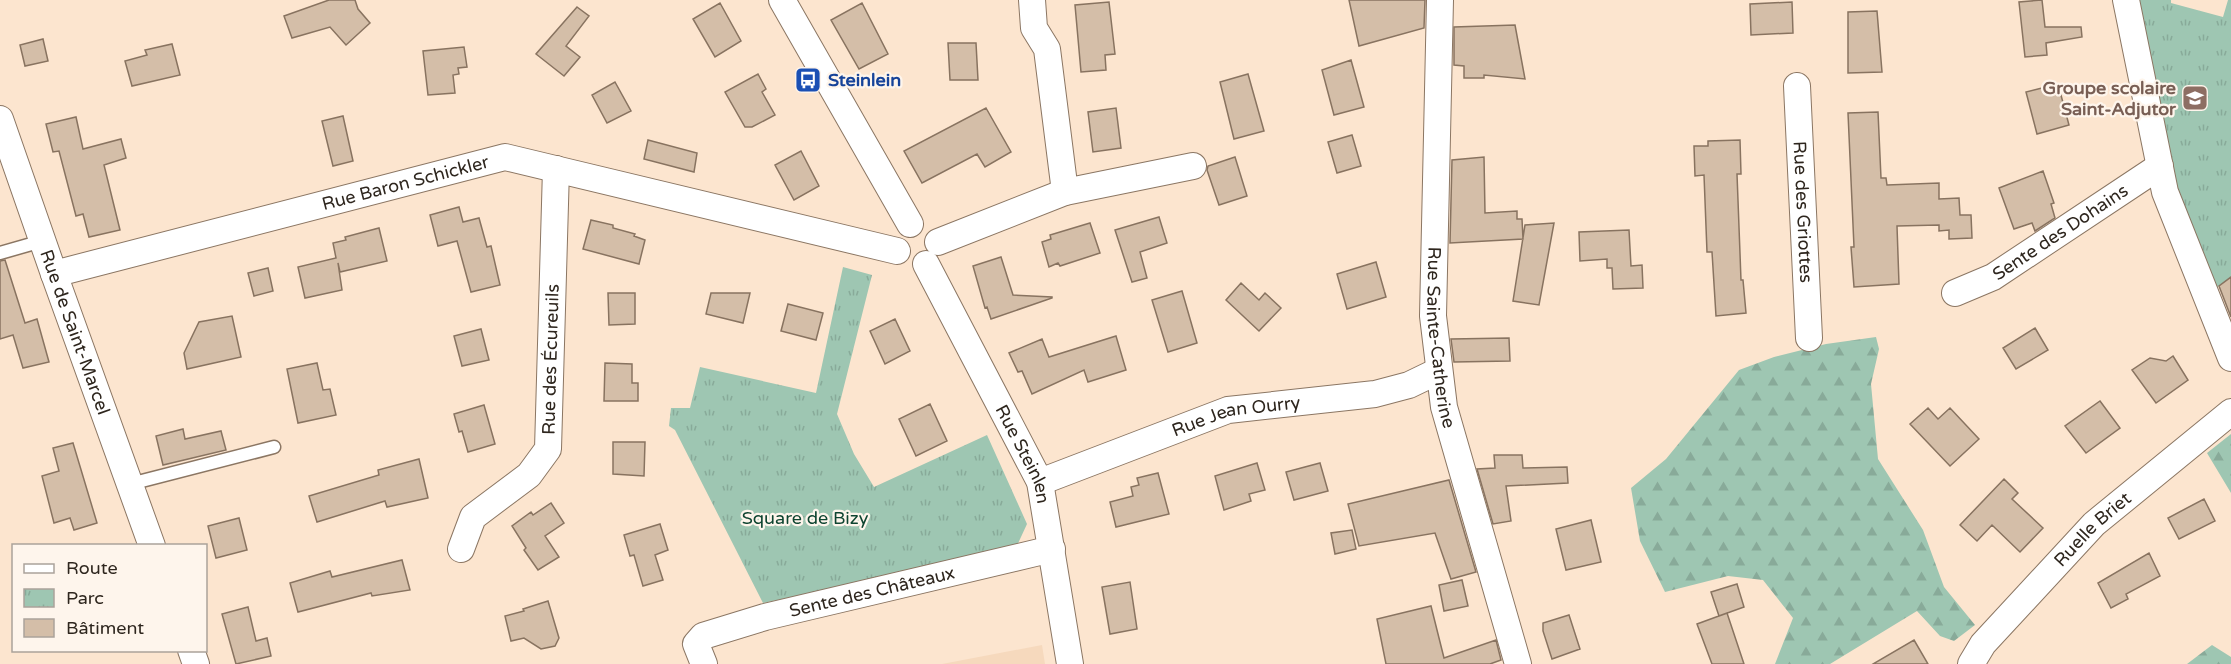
<svg xmlns="http://www.w3.org/2000/svg" width="2231" height="664" font-family="'Varela Round',sans-serif">
<style>
.built{fill:#f6d9bd}
.forest{fill:url(#forest-firs)}
.park{fill:url(#park-tufts)}
.building{fill:#d4bea8;stroke:#887360;stroke-width:1.5}
.lines{fill:none;stroke-linecap:round;stroke-linejoin:round}
.service-casing{stroke:#8b7663;stroke-width:15}
.minor-casing{stroke:#8b7663;stroke-width:28}
.service{stroke:#fff;stroke-width:12}
.minor{stroke:#fff;stroke-width:26}
.labels{text-anchor:middle;stroke-width:4.5;stroke-linejoin:round;paint-order:stroke}
.transit-label{font-size:18px;font-weight:bold;fill:#164399;stroke:#fef5ec;text-anchor:start}
.education-label{font-size:18px;font-weight:bold;fill:#785e54;stroke:#fef5ec;text-anchor:end}
.street-label{font-size:18px;fill:#2e261e;stroke:#fef5ec}
.park-label{font-size:18px;fill:#0e4430;stroke:#fef5ec}
</style>
<defs>
<pattern id="forest-firs" width="22" height="20" patternUnits="userSpaceOnUse" patternTransform="scale(1.5)"><rect width="22" height="20" fill="#9ec6b2"/><path d="M5 1l3.5 6h-7zM16 11l3.5 6h-7z" fill="#8a9"/></pattern>
<pattern id="park-tufts" width="24" height="20" patternUnits="userSpaceOnUse" patternTransform="scale(1.5)"><rect width="24" height="20" fill="#9ec6b2"/><path d="M3 7l-1-3M5 7V3M7 7l1-3M15 17l-1-3M17 17v-4M19 17l1-3" fill="none" stroke="#8a9"/></pattern>
</defs>
<rect width="100%" height="100%" fill="#fce5cf"/>
<path class="built" d="M1042,645L1045,664H942Z"/>
<path class="forest" d="M1876,337L1879,349L1871,384L1878,459L1923,530L1944,587L1975,625L1954,641L1940,636L1917,611L1830,664H1775L1793,618L1763,580L1728,576L1665,592L1640,541L1631,488L1666,459L1739,370L1774,357L1826,344Z
M2231,434V493L2207,453Z
M2212,645L2231,657V664H2187Z"/>
<path class="park" d="M2139,0H2171V3L2223,17L2228,0H2231V286L2229,288L2221,284L2211,293L2172,170Z
M843,267L872,275L837,414L854,454L874,487L987,435L1027,524L1015,550L763,603L675,430L669,426L671,408H690L700,367L816,393Z"/>
<path class="building" d="M329,0H355L358,9L370,23L346,45L330,27L292,38L284,16Z
M1349,0H1425L1424,28L1359,46Z
M2042,0L2045,27H2081L2082,37L2046,43L2047,55L2025,57L2019,2Z
M1109,2L1115,54L1105,55L1106,70L1081,72L1075,5Z
M1792,2L1793,33L1751,35L1750,4Z
M720,3L741,41L715,57L693,19Z
M862,3L888,54L859,69L831,20Z
M577,7L589,16L566,46L580,57L564,76L536,54Z
M1877,11L1882,72L1848,73V12Z
M1515,25L1525,79L1484,75V78H1464V66L1454,65V27Z
M43,39L48,61L25,66L20,45Z
M948,43H976L978,80H950Z
M172,44L180,75L132,86L125,61L147,55L145,50Z
M464,47L467,67L458,68L459,74L453,75L455,93L428,95L423,51Z
M1351,60L1364,107L1334,115L1322,70Z
M758,74L766,89L762,92L775,115L752,127H745L725,92Z
M1248,74L1264,131L1234,139L1220,82Z
M615,82L631,111L607,123L592,95Z
M2058,84L2069,125L2037,134L2026,92Z
M986,108L1011,152L985,167L977,154L922,183L904,151Z
M1116,108L1121,148L1093,152L1088,112Z
M1878,112L1881,178H1886L1887,185L1939,183V199L1959,198L1960,215H1971L1972,238L1949,239V230L1939,231V225L1897,226L1899,284L1854,287L1851,247H1854L1848,113Z
M343,116L353,161L333,166L322,121Z
M76,117L83,149L121,139L126,158L104,165L120,230L89,237L83,214L76,216L59,151L53,152L46,124Z
M1352,135L1361,166L1337,173L1328,142Z
M648,140L697,153L694,172L644,159Z
M1740,140L1741,174H1737L1741,280H1743L1746,313L1716,316L1712,252H1707L1704,175L1695,176L1694,146H1708V141Z
M801,151L819,186L794,200L775,165Z
M1235,157L1247,196L1219,205L1207,170L1208,166Z
M1484,157L1485,213L1517,211V219H1522L1523,239L1450,243L1452,160Z
M2043,171L2054,203L2051,204L2055,218L2035,231L2032,223L2014,229L1999,188Z
M459,207L463,222L479,218L487,247L491,246L500,285L471,292L457,241L438,246L430,215Z
M1159,217L1167,243L1140,252L1147,278L1132,282L1115,230Z
M591,220L613,225V228L635,234L634,236L645,240L639,264L583,249Z
M1090,223L1100,253L1060,266L1058,263L1049,267L1042,242L1051,239L1050,235Z
M1554,223L1539,305L1513,301L1525,225Z
M379,228L387,261L340,272L338,263L342,290L305,298L298,267L336,258L333,243L346,240L345,237Z
M1629,230L1631,266L1642,265L1643,288L1613,289L1612,268H1607V259L1580,261L1579,232Z
M1001,257L1013,295L1052,297V298L991,319L987,307L985,308L973,266Z
M5,260L25,323L37,319L49,362L23,368L13,335L0,339V261Z
M1376,262L1386,297L1347,309L1337,274Z
M268,268L273,291L254,296L248,273Z
M2231,277V317L2219,286Z
M1241,283L1259,300L1265,293L1281,308L1259,331L1226,300Z
M1182,291L1197,343L1168,352L1152,300Z
M608,293H635V324L609,325Z
M711,293H750L743,323L706,314Z
M788,304L823,313L816,340L781,331Z
M232,316L241,357L187,369L184,353L199,322Z
M895,319L910,351L885,364L870,331Z
M2035,328L2048,350L2016,369L2003,348Z
M481,329L489,360L462,366L454,336Z
M1116,336L1126,370L1088,382L1084,370L1032,394L1022,371L1018,372L1009,353L1042,339L1049,357Z
M1509,338L1510,361L1454,362L1451,339Z
M2173,356L2188,380L2156,403L2132,370L2150,358L2166,361Z
M317,363L323,390L330,389L336,415L298,423L287,369Z
M605,363L632,364V383H638V401H604Z
M2100,401L2120,428L2086,453L2065,426Z
M930,404L947,441L916,456L899,419Z
M484,405L495,444L468,452L462,431L459,432L454,414Z
M1928,408L1938,419L1950,408L1979,439L1950,466L1910,424Z
M183,429L185,439L221,431L226,450L163,465L156,436Z
M613,442H645L644,476L613,474Z
M73,443L97,523L74,530L70,518L54,523L42,476L59,471L53,448Z
M1494,455H1522L1523,468L1567,467L1568,483L1506,486L1511,521L1493,524L1477,469L1495,468Z
M419,459L428,498L387,507L385,501L317,522L309,496L379,475L378,470Z
M1257,463L1265,490L1249,494L1251,501L1224,510L1215,476Z
M1320,463L1328,491L1294,500L1286,472Z
M1158,473L1169,514L1116,527L1110,502L1133,496L1131,487L1139,485L1137,478Z
M2004,479L2018,493L2012,499L2043,528L2020,552L1992,525L1977,541L1960,525Z
M1449,480L1476,572L1451,579L1435,533L1359,546L1348,504Z
M2204,499L2215,521L2179,539L2168,518Z
M551,503L564,523L545,536L559,557L538,570L524,550L526,548L512,526L531,512L533,515Z
M239,518L247,550L216,558L208,526Z
M1591,520L1601,562L1566,570L1556,529Z
M660,524L668,550L655,555L663,580L643,586L634,555L630,556L624,535Z
M1352,530L1356,549L1335,554L1331,533Z
M2149,553L2160,576L2126,594L2128,599L2111,608L2098,583Z
M402,560L410,590L372,596L371,593L298,612L290,583L330,571L332,577Z
M1462,580L1468,606L1444,611L1439,585Z
M1130,582L1137,629L1110,634L1102,587Z
M1737,584L1744,607L1719,616L1711,592Z
M548,601L559,638L555,646L541,649L524,638L511,641L505,616L524,611L523,609Z
M1431,606L1444,658L1496,640L1501,660L1490,664H1386L1377,619Z
M248,607L256,641L267,638L271,656L236,664L222,614Z
M1727,613L1744,664H1712L1697,624Z
M1569,615L1580,649L1552,659L1543,631V623Z
M1914,640L1928,664H1873Z"/>
<g class="lines">
<defs>
<path id="service" d="M0,253L42,241
M130,484L274,447"/>
<g id="minor">
<path d="M782,0L910,224"/>
<path d="M1032,0L1034,28L1047,49L1065,192"/>
<path id="s1" d="M1440,0L1433,316L1444,407L1518,664"/>
<path d="M2126,0L2165,192L2231,358"/>
<path id="s2" d="M1797,86L1809,338"/>
<path id="s3" d="M0,119L54,274L152,546"/>
<path d="M938,242L1065,192L1193,166"/>
<path id="s4" d="M926,264L1040,482L1070,664"/>
<path id="s5" d="M54,274L505,157L897,251"/>
<path id="s6" d="M1955,293L1993,277L2160,166"/>
<path id="s7" d="M1040,482L1228,410L1375,394L1409,385L1438,371"/>
<path id="s8" d="M461,549L473,517L529,475L548,449L556,169"/>
<path d="M191,650L196,664"/>
<path id="s9" d="M704,664L696,644L703,636L765,617L1052,549"/>
<path id="s10" d="M1971,664L1983,644L2094,524L2231,412"/>
</g>
</defs>
<use href="#service" class="service-casing"/>
<use href="#minor" class="minor-casing"/>
<use href="#service" class="service"/>
<use href="#minor" class="minor"/>
</g>
<defs>
<symbol id="bus-square" viewBox="-11 -11 22 22"><rect x="-9" y="-9" width="18" height="18" rx="4" fill="#1a4fb4" stroke="#fef5ec"/><path d="M-5-6H5V4H4V6H2V4H-2V6H-4V4H-5ZM-3.5-4V0h7V-4ZM-3.5 1.2v1.5H-2V1.2ZM2 1.2v1.5H3.5V1.2Z" fill="#fff"/></symbol>
<symbol id="school-square" viewBox="-11 -11 22 22"><rect x="-9" y="-9" width="18" height="18" rx="4" fill="#8d6e63" stroke="#fef5ec"/><path d="M0-5L7-2L0 1L-7-2ZM-4 1L0 2.5L4 1V4Q0 6-4 4Z" fill="#fff"/></symbol>
</defs>
<g fill-rule="evenodd">
<use href="#bus-square" x="793" y="65" width="30" height="30"/>
<use href="#school-square" x="2180" y="83" width="30" height="30"/>
</g>
<g class="labels">
<g class="transit-label">
<text x="828" y="86">Steinlein</text>
</g>
<g class="education-label">
<text x="2176" y="94">Groupe scolaire<tspan x="2176" dy="21">Saint-Adjutor</tspan></text>
</g>
<g class="street-label">
<text dy="6" stroke="none"><textPath href="#s5" startOffset="363">Rue Baron Schickler</textPath></text>
<text dy="6" stroke="none"><textPath href="#s2" startOffset="126">Rue des Griottes</textPath></text>
<text dy="6" stroke="none"><textPath href="#s6" startOffset="122">Sente des Dohains</textPath></text>
<text dy="6" stroke="none"><textPath href="#s3" startOffset="226">Rue de Saint-Marcel</textPath></text>
<text dy="6" stroke="none"><textPath href="#s1" startOffset="338">Rue Sainte-Catherine</textPath></text>
<text dy="6" stroke="none"><textPath href="#s8" startOffset="226">Rue des Écureuils</textPath></text>
<text dy="6" stroke="none"><textPath href="#s7" startOffset="208">Rue Jean Ourry</textPath></text>
<text dy="6" stroke="none"><textPath href="#s4" startOffset="214">Rue Steinlen</textPath></text>
<text dy="6" stroke="none"><textPath href="#s10" startOffset="182">Ruelle Briet</textPath></text>
<text dy="6" stroke="none"><textPath href="#s9" startOffset="207">Sente des Châteaux</textPath></text>
</g>
<g class="park-label">
<text x="805" y="524">Square de Bizy</text>
</g>
</g>
<rect x="12" y="544" width="195" height="108" fill="#fef5ec" stroke="#aba29a" stroke-width="1.5"/>
<rect x="24" y="564" width="30" height="9" fill="#ffffff" stroke="#aba29a" stroke-width="1.5"/>
<text x="66" y="574" font-size="18" fill="#2e261e">Route</text>
<rect x="24" y="589" width="30" height="18" fill="url(#park-tufts)" stroke="#aba29a" stroke-width="1.5"/>
<text x="66" y="604" font-size="18" fill="#2e261e">Parc</text>
<rect x="24" y="619" width="30" height="18" fill="#d4bea8" stroke="#aba29a" stroke-width="1.5"/>
<text x="66" y="634" font-size="18" fill="#2e261e">Bâtiment</text>
</svg>
